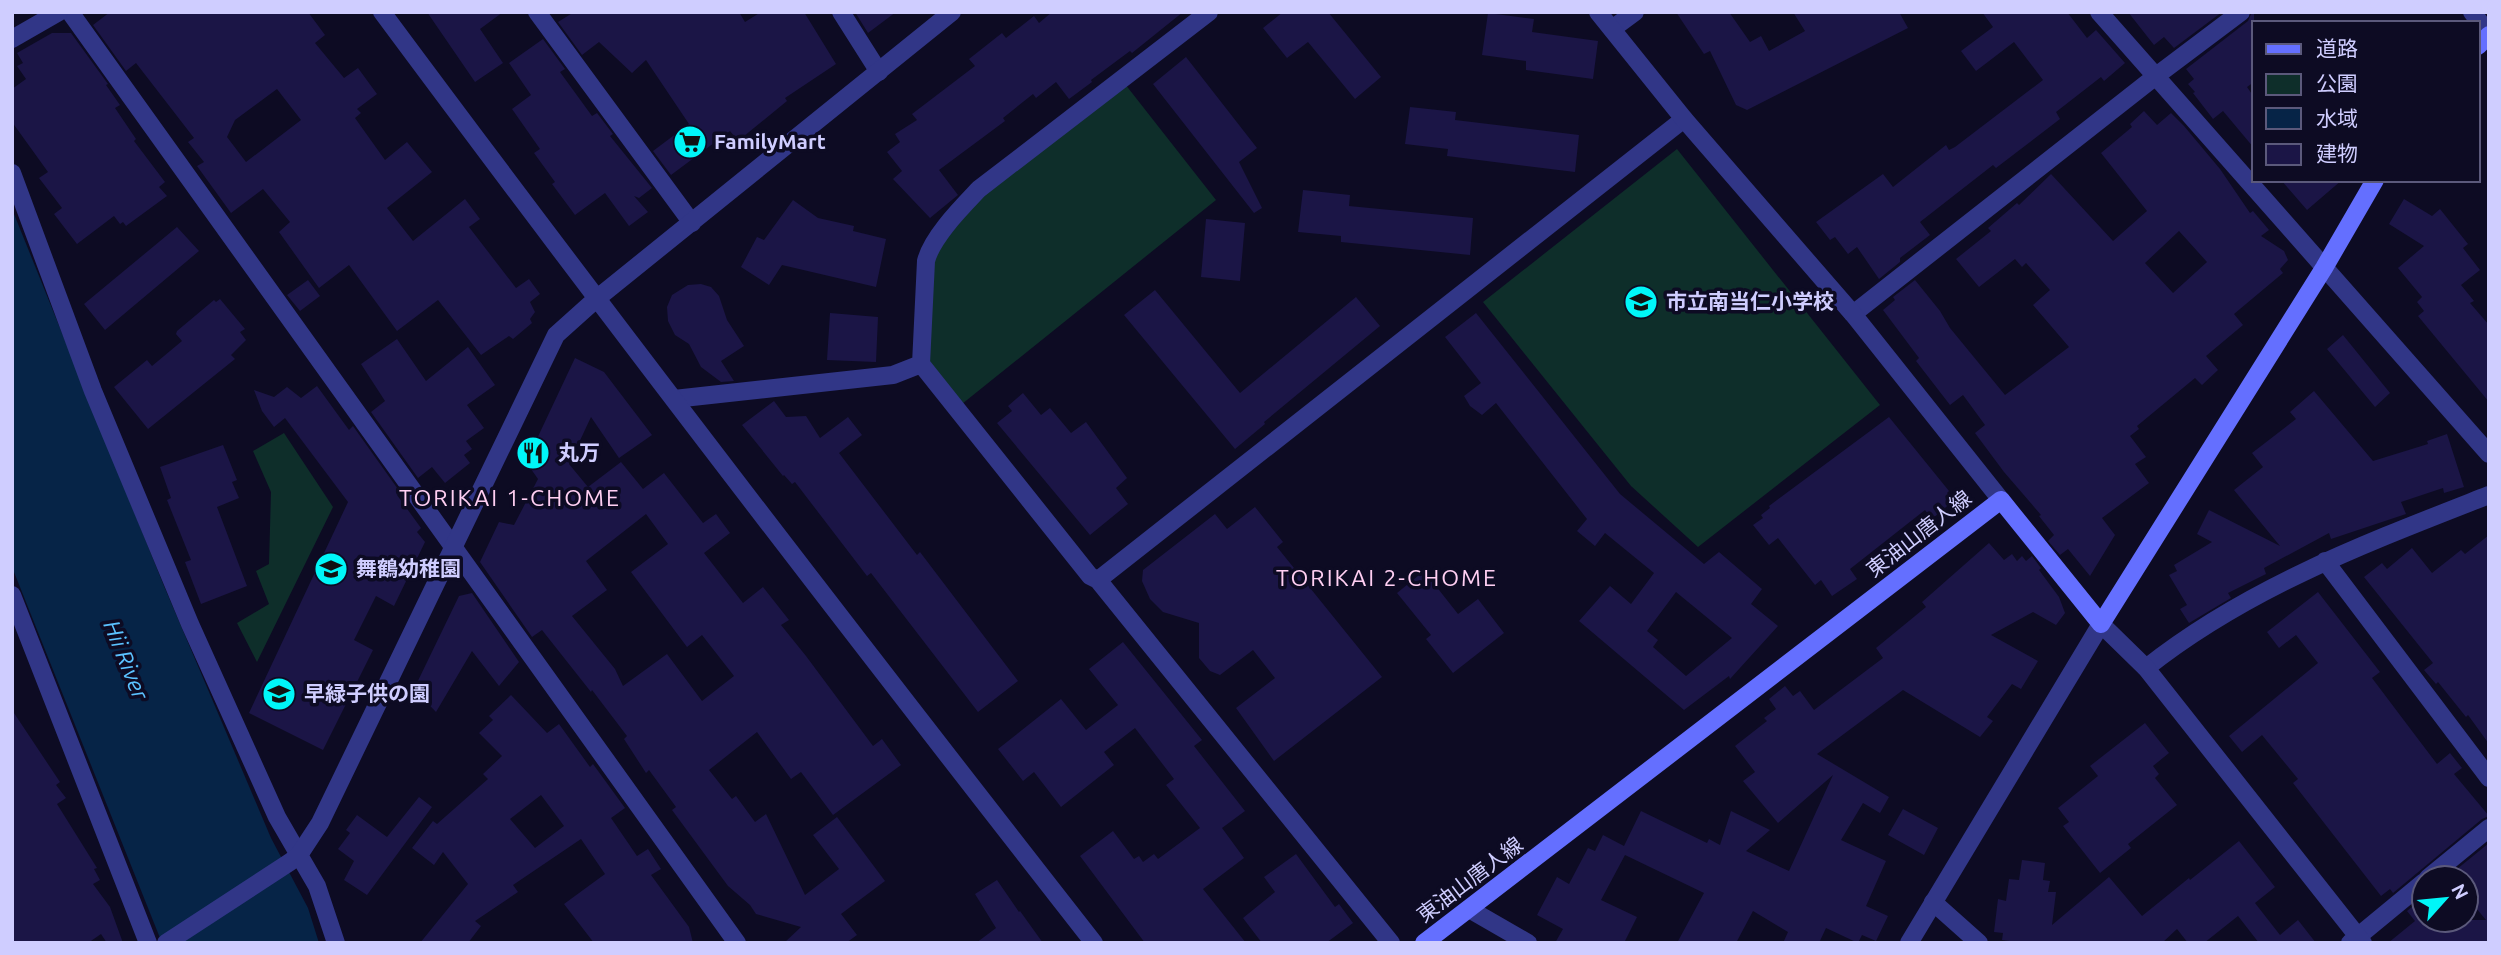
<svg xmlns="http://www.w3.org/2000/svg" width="2501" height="955" font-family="Ubuntu,'Noto Sans JP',sans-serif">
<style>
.green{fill:#0e2e2a}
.water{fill:#062447}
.building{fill:#1b1546;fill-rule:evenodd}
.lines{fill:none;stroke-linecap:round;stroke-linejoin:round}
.minor{stroke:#313687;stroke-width:18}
.tertiary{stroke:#313687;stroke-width:18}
.secondary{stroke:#646fff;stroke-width:18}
.labels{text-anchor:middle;stroke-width:7;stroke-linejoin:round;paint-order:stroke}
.poi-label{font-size:21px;font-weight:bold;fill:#cfcdff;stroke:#0d0b23;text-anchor:start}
.street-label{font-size:21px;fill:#cfcdff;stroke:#0d0b23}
.neighbourhood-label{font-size:23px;letter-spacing:2px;fill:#ffcff2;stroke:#0d0b23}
.water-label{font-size:23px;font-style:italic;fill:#5bc2ff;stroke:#0d0b23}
</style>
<rect width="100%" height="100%" fill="#0d0b23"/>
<path class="green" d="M1125,84L1216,200L962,404L929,363L934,254L987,190Z
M1677,149L1880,405L1698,547L1631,486L1483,302Z
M284,433L333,507L257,662L237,623L269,604L256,571L269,564L271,492L253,451Z"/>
<path class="water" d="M12,209L164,586L271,838L308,908L319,943H162L12,567Z"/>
<path class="building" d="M110,12H308L325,35L315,43L344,78L358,68L377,94L357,109L361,113L355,118L385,160L407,142L432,172L387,208L413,241L465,199L480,219L469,227L516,288L529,279L540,294L530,302L535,312L530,319L532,323L513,339L509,336L481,355L438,300L397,331L349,265L319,288L279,232L290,222L263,189L231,213L197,166L204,162L188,142L194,138L136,63L126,71L93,25ZM277,89L301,120L246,162L227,137L235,120Z
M427,12H503L480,29L503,63L475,82Z
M574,12H739L745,22L761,12H804L836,64L785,98L787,101L738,141L730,131L671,175L653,151L689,124L646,60L632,73L599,42L582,55L558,22Z
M855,12H896L868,33Z
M1052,12H1183L1132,53L1130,51L1091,80L1092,82L1069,99L1056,82L1036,98L1033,94L1003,118L1005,121L939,170L958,195L930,218L893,179L902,171L887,152L900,142L895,134L917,120L912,114L975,66L969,59L1002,33L1006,38L1034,16L1039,23Z
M1283,12H1328L1381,77L1355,99L1308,42L1287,58L1263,28Z
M1676,12H1729L1750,42L1761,36L1769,51L1805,31L1793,12H1899L1908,28L1747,110L1736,105L1710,51L1704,54Z
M1982,12H2067L2087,38L2096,30L2125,63L2104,81L2101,77L2056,112L2060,119L1996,168L1993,165L1920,222L1930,235L1900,258V262L1879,279L1857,247L1848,254L1835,237L1830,240L1816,222L1883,174L1893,187L1946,145L1949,150L1955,147L2043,80L2014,42L1976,71L1961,51L1993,27Z
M2128,12H2222L2174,48L2164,37L2154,45Z
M2252,12H2254V82L2247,87L2254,97V148L2223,111L2213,119L2193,93L2195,92L2188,84L2194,79L2186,69L2248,21Z
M1488,13L1534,19L1532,32L1598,41L1593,79L1526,70V61L1482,55Z
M52,33H71L108,84L106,85L120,105L115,108L136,139L134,141L165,182L159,187L167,196L126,226L123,222L120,224L114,216L77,244L54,214L62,208L39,178L48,172L12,122V89L26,79L17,66L23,63L17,53Z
M543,39L565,69L560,72L592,116L597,113L613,134L610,136L652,188L639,198L634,196L648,212L629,226L605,193L575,215L552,184L555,182L534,153L540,149L512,109L531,95L509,63Z
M1186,57L1257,148L1239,162L1262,208L1254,213L1153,84Z
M1410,107L1456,112L1455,120L1579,135L1575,172L1447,156L1448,149L1405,144Z
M2144,111L2157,125L2171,113L2184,126L2220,169L2250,213L2253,211L2269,230L2261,236L2284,251L2288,260L2280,269L2283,273L2234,314L2243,325L2206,356L2218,370L2202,385L2195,378L2137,426L2139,429L2130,436L2146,457L2135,464L2149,483L2102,518L2115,535L2090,576L2068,549L2060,555L2048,541L2054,535L2039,516L2041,515L2004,472L1975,433L1985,425L1963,395L1950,405L1916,361L1919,358L1883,310L1895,300L1893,297L1915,280L1940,311L1950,328L2005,395L2069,347L2033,305L2050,290L2026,263L2022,267L2015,259L1979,287L1956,259L1991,231L1988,228L2017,203L2019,205L2051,174L2113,241L2147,211L2101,153L2132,127L2130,124ZM2179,231L2207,262L2173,293L2145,263Z
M2281,180H2342L2307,210Z
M1303,190L1350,195L1349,206L1473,218L1470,255L1341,242V236L1298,232Z
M2404,199L2432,216L2440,209L2468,244L2463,248L2480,270L2461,285L2474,301L2470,303L2489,325V402L2418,316L2424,311L2417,302L2422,297L2398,268L2424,246L2389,224Z
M793,200L818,218L854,226L853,231L886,239L876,287L782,265L769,285L741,267L757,237L764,240Z
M1206,219L1245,223L1240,281L1201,277Z
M177,227L199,251L105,330L84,304Z
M308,280L320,296L300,311L287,295Z
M701,284L711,287L719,296L727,320L744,346L721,361L734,381L721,382L701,367L689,344L675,335L668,321L667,307L672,295L688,285Z
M1155,290L1240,393L1356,297L1380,326L1264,422L1265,424L1235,449L1124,315Z
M220,299L245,329L240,332L246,340L231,355L235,359L148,429L114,387L147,360L152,366L182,341L176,334L177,331L214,300L216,302Z
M830,313L878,317L876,362L827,360Z
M1476,313L1620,494L1704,564L1719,552L1762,589L1751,604L1778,626L1730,679L1729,676L1684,710L1579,621L1610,586L1631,604L1654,573L1605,533L1595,546L1577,531L1587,519L1496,403L1482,415L1470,406L1464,396L1481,383L1445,337ZM1676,592L1732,638L1686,676L1653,647L1658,640L1647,631Z
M2343,335L2390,393L2375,407L2327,349Z
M397,339L426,381L468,347L495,385L467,405L484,428L466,441L472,449L464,455L470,463L445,483L432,467L418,478L371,412L385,401L361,364Z
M575,358L604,372L652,435L619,458L591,417L569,464L588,487L621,462L643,489L664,473L703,523L716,514L730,533L704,553L743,603L763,587L789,620L781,625L806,656L873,746L882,739L901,765L833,815L801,772L791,779L757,732L709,770L732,799L736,796L755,822L766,814L805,895L839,869L813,835L837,817L885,881L841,914L857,935L846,943H784L801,927L756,914L750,905L728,886L672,810L676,807L649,770L646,773L624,739L627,736L592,690L591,692L542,630L532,637L480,562L499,522L514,525L538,479L526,462ZM646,514L668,544L631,572L687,647L702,635L734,676L702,701L667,654L623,686L615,669L572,616L607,590L586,561Z
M317,386L349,430L353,426L400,492L397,495L421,528L417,532L425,542L394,606L376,596L354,640L373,650L323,750L249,713L348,502L285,418L274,427L262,411L254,390L274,397L287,387L301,398Z
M2314,391L2373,461L2428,444L2427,441L2447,434L2464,487L2444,493L2443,488L2401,502L2406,514L2331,539L2329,533L2264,568L2266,574L2228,593L2231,598L2189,623L2180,609L2187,605L2169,575L2177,571L2174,565L2212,542L2197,534L2209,510L2280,546L2234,490L2263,467L2252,453L2296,419L2290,412Z
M1023,393L1041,415L1050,408L1071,433L1086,422L1127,478L1116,488L1128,504L1090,535L997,423L1012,411L1008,406Z
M774,401L786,417L806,416L820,438L848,417L862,435L839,453L917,555L920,552L1018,681L978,712L871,573L867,576L795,482L792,484L784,475L783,476L742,425Z
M1889,417L1949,491L1947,493L1953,501L1932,519L1925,510L1850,569L1857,579L1832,596L1821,580L1815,585L1778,538L1769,545L1753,525L1763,518L1761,515L1770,508L1769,506Z
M223,445L237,480L232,482L239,498L217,507L247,586L201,604L185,562L191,560L167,500L171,498L160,467Z
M1255,507L1283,542L1277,547L1382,677L1274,761L1236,708L1275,678L1253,650L1220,675L1210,671L1199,658V623L1163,612L1150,599L1142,581L1143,570L1215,514L1227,529Z
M2489,535V744L2468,715L2466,717L2438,682L2436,684L2424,670L2433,663L2364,577L2382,563L2387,569L2412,548L2432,573L2461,550L2465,554Z
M1989,543L2004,560L2012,554L2017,561L2022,556L2026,561L2032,556L2041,568L2039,570L2059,597L2065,613L2056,625L2033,612L1991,635L2038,661L2021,689L2012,684L1987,717L1993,721L1980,737L1903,690L1817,754L1889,797L1880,813L1863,803L1841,840L1886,861L1866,906L1888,916L1876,941L1862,935L1858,943L1826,928L1819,943H1783L1788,932L1753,911L1736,943H1677L1704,893L1625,855L1601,900L1637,917L1624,943H1555L1563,929L1537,915L1557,877L1569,884L1588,848L1595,851L1603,835L1624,846L1641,811L1707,843L1709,839L1720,845L1731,811L1770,830L1746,851L1789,871L1833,775L1778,823L1743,781L1755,772L1735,746L1767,721L1764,718L1776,709L1769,699L1785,686L1793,696L1800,691L1814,710L1883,658L1876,648L1926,607L1922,602Z
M1424,571L1458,614L1478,599L1504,633L1453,673L1426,639L1431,635L1397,593Z
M2318,592L2380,672L2372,678L2412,731L2437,764L2450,753L2462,768L2454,774L2489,816L2482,819L2393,893L2390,889L2381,896L2293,783L2298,779L2262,735L2242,752L2229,736L2318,663L2296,635L2279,648L2267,632Z
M472,593L519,662L499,686L472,651L436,712L414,689L459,596Z
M1123,642L1202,740L1194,746L1245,811L1222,828L1244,858L1203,889L1246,943H1145L1080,856L1113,831L1134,859L1139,856L1143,862L1154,854L1158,859L1200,828L1166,785L1174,779L1135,728L1104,752L1114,765L1061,807L1034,772L1023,781L998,749L1061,699L1086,730L1118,705L1089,669Z
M511,695L547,733L559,724L590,767L593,764L625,808L611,818L637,856L648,849L661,869L651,875L689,927L693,943H594L564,904L605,874L581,839L513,885L518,892L475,921L481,926L468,943H420L468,884L443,852L434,865L412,848L433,821L437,824L488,779L483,774L502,756L479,733L493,720L489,716ZM541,795L564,826L535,848L510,819Z
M12,710L60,782L56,785L66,798L57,804L97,868L94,869L100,880L93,884L110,907L123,943H107L101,934L88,943H12Z
M2145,723L2169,753L2153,766L2159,774L2155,778L2177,805L2128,844L2131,848L2100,873L2063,826L2069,822L2058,808L2098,776L2090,766Z
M419,797L432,807L367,895L344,880L354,861L338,849L350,833L346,830L357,815L387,837Z
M1903,809L1938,828L1924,855L1888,835Z
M2239,841L2275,887L2255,903L2280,935L2298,920L2316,943H2259L2238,916L2204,943H2188L2177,929L2162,943H2025L2002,940L2003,933L1994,932L1998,899L2006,901L2009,879L2019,880L2022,860L2045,863L2043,880L2050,881L2048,892H2056L2052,925L2109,877L2142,916L2189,878L2190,880Z
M2489,843V943H2388L2415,921L2407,911L2424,897V920H2486L2466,896V878H2446Z
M1296,854L1335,907L1339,904L1353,923L1326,943H1262L1243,918L1275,892L1264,877Z
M997,880L1019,912L1020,911L1043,943H976L996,928L975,894Z"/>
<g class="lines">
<path class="minor" d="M70,12L737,943
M537,12L692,223
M841,12L879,72
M2099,12L2489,454
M2472,12L2489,34
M1612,29L1635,12
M12,173L93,391L190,624L277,817L299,855
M1853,314L2156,76L2241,12
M921,364L1090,576L1098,580
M674,399L893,375L921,364L926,261C932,237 962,207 979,189L1209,12
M2325,561L2489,778
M12,595L148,943
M2146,668C2248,587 2369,542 2489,495
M2428,878L2489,828
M1933,902L1979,943
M1469,909L1528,943
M1391,943L1098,580L1684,119
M2350,943L2424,882"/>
<path class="tertiary" d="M382,12C615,326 853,635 1094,943
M1598,12L1684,119L1853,314L2001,500
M12,39L59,12
M299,855L317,886L336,943
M166,943L290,862L299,855L320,823L556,335L595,300L952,12
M1909,943L2101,624L2146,668L2363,943"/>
<path class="secondary" d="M2478,46L2489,35
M1424,943L2001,500L2101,624L2324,268L2375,180"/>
</g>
<defs>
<symbol id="supermarket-disc" viewBox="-11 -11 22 22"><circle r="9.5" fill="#00f6f8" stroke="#0d0b23"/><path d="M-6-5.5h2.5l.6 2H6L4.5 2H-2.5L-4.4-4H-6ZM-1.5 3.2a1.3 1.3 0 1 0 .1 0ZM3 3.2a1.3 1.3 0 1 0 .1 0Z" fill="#111"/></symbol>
<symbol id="school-disc" viewBox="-11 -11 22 22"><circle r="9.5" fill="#00f6f8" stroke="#0d0b23"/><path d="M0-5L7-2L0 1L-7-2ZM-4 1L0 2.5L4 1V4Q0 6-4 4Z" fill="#111"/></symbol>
<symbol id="restaurant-disc" viewBox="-11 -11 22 22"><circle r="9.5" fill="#00f6f8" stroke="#0d0b23"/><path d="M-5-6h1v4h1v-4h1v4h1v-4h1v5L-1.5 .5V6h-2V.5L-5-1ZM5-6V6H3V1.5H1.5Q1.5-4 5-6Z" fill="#111"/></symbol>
</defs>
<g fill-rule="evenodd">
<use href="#supermarket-disc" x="671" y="123" width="38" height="38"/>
<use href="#school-disc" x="1622" y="283" width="38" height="38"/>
<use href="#restaurant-disc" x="514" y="434" width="38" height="38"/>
<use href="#school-disc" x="312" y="550" width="38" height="38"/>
<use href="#school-disc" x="260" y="675" width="38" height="38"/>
</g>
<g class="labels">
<g class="poi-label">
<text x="714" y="149">FamilyMart</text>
<text x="1666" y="309">市立南当仁小学校</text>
<text x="558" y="460">丸万</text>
<text x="356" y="576">舞鶴幼稚園</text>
<text x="304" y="701">早緑子供の園</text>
</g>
<g class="street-label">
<text transform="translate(1919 534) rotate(-38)" y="7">東油山唐人線</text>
<text transform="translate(1470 880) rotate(-37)" y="7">東油山唐人線</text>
</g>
<g class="neighbourhood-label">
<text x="510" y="506">TORIKAI 1-CHOME</text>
<text x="1387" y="586">TORIKAI 2-CHOME</text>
</g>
<g class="water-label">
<text transform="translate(126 660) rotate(68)" y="8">Hii River</text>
</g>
</g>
<rect width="2501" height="955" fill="none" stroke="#cfcdff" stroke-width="28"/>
<rect x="2252" y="21" width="228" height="161" fill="#0d0b23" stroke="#5b597b" stroke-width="2"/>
<rect x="2266" y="44" width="35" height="10" fill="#646fff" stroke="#5b597b" stroke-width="2"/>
<text x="2316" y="56" font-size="21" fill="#cfcdff">道路</text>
<rect x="2266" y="74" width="35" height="21" fill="#0e2e2a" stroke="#5b597b" stroke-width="2"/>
<text x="2316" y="91" font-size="21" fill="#cfcdff">公園</text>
<rect x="2266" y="108" width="35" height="21" fill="#062447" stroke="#5b597b" stroke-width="2"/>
<text x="2316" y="126" font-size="21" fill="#cfcdff">水域</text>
<rect x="2266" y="144" width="35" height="21" fill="#1b1546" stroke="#5b597b" stroke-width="2"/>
<text x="2316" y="161" font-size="21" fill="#cfcdff">建物</text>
<g transform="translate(2445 899) rotate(63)"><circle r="33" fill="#0d0b23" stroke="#5b597b" stroke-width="2"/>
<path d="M0-5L12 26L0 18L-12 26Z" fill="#00f6f8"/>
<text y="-10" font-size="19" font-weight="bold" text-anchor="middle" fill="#cfcdff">N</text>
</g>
</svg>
